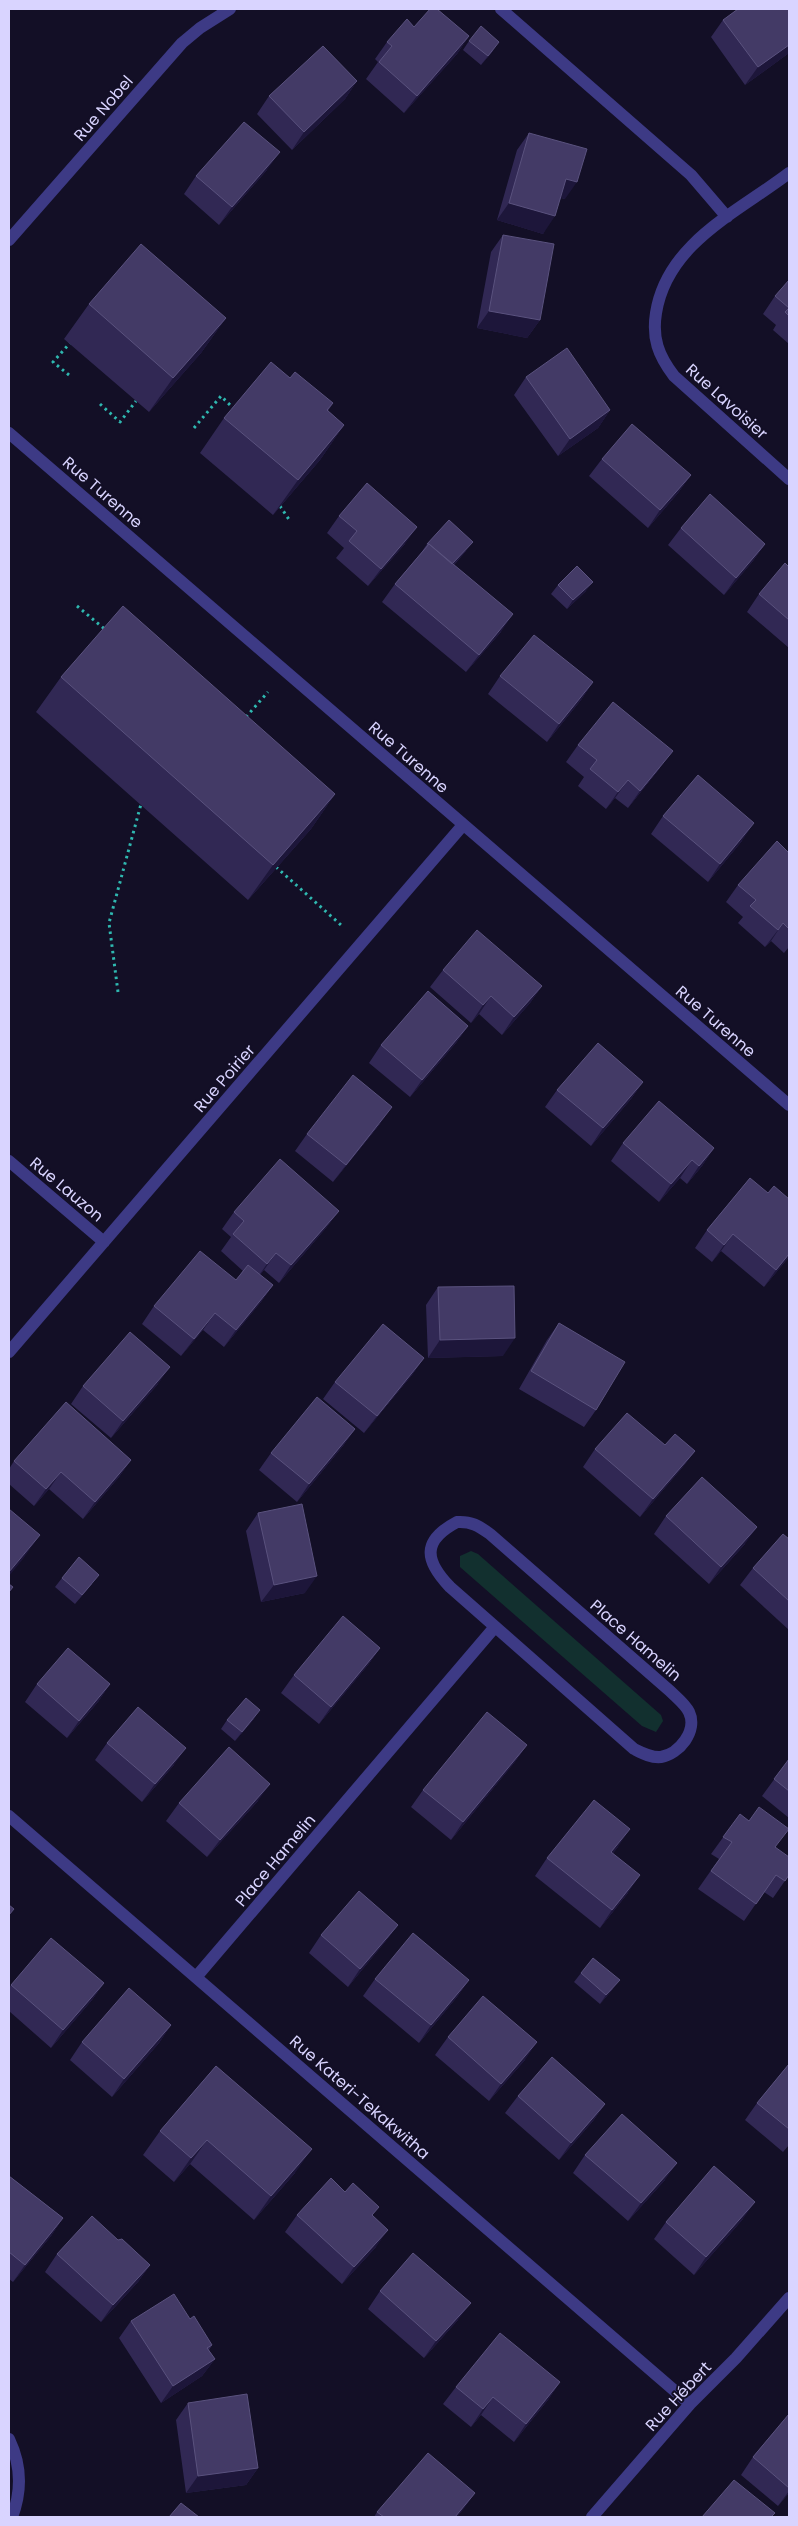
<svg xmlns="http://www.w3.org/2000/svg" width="798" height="2526" font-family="Poppins,sans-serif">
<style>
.green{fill:#12302f}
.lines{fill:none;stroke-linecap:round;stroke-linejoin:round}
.path{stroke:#2fb8b0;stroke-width:3;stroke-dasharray:2.5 4;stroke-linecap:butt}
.minor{stroke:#3d3a85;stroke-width:12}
.wall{fill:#312854}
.shaded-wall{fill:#1d163a}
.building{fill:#433a66;stroke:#5a527e}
.labels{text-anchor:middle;stroke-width:4;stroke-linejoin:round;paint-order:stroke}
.street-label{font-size:16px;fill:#d9d4ff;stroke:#130f26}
</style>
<rect width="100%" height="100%" fill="#130f26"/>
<path class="green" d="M471,1551L478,1554L661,1715L663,1721L656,1732L642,1726L460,1567V1556Z"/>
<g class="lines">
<path class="path" d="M69,375L53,362L70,343
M100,404L120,422L136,401
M194,428L221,396L235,410
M280,506L290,521
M77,606L107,631
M246,717L268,692
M276,867L341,925
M118,992L109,923L141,804"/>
<path class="minor" d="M501,9L691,175L727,217
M789,173C738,212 667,243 656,313C652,338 658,355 674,376L789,479
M9,240L182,43L200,28L230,9
M9,433L789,1105
M9,1161L104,1242
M9,1352L463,825
M457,1522C471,1521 479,1526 490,1534L670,1691C677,1698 685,1704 689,1712C698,1731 679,1754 661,1757C651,1758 642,1753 634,1749L450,1587C425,1561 421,1541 457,1522Z
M9,1816L690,2404
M197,1976L494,1628
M9,2439C21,2464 22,2491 12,2517
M592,2517L690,2404L736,2358L789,2298"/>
</g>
<path class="wall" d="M789,9V53L745,85L711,37L723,20Z
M414,27L469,36L457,54L404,113L366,79L378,62L375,59L387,42Z
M469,41L493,51L481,65L463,50Z
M357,81L345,99L292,150L257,114L269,96Z
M529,133L565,199L561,198L543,234L497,220L517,150Z
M267,170L219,225L184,194L196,176Z
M503,235L540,320L527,338L477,328L491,252Z
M789,280V344L773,330L776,325L763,314L775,296Z
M89,304L226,318L201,353L149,412L64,339Z
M526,377L610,410L598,428L558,456L514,395Z
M290,378L333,403L328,411L344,425L320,460L273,515L200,453L224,418Z
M602,459L691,475L678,493L648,528L589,476Z
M339,516L405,544L368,586L336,558L344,548L327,533Z
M681,528L765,544L753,561L724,595L668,545Z
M427,544L466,551L454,565L501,632L466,672L382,602L395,584L421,553Z
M789,567V648L747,612L759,594Z
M558,585L586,591L567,609L551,594Z
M500,676L593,682L581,700L547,742L488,694Z
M61,677L335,794L311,829L248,900L36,712Z
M578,745L660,768L628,808L615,798L606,809L578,786L584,777L566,762Z
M663,816L742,841L708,882L651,834Z
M789,853V947L784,953L771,941L765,947L738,923L743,917L726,902L738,885Z
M443,970L542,986L530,1003L502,1035L479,1014L471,1023L430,987Z
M468,1026L456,1043L410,1097L369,1063L381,1045Z
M643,1082L631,1099L591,1146L545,1107L557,1090Z
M380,1124L333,1182L295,1151L307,1134Z
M623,1143L714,1148L702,1166L687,1184L680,1178L659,1202L611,1161Z
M750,1178L789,1257L764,1287L721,1251L712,1262L695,1248L707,1230Z
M339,1211L326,1228L279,1283L264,1270L260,1275L273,1285L261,1302L224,1347L203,1330L181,1356L142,1324L154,1306L236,1280L243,1271L221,1251L231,1237L222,1229L234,1212Z
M438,1287L503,1356L428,1358L426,1305Z
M559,1323L596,1410L584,1427L519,1389L547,1340Z
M424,1358L412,1375L364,1433L323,1399L335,1382Z
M158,1384L111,1438L71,1404L83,1386Z
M355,1429L343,1446L297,1502L259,1470L271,1453Z
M665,1445L695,1451L682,1468L640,1517L583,1467L595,1449Z
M131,1460L119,1477L83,1519L49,1489L34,1506L9,1484V1469L14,1461Z
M258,1513L305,1593L261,1602L246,1531Z
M666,1516L745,1544L709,1584L654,1534Z
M789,1539V1630L740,1585L753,1568Z
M62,1578L92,1584L75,1604L55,1587Z
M380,1648L368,1665L319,1724L281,1693L294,1675Z
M37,1684H110L98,1702L67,1738L25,1702Z
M254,1719L235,1741L221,1729L227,1720Z
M107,1743L174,1765L142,1802L95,1760Z
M527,1745L514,1763L451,1840L411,1807L423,1790Z
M789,1759V1818L762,1796Z
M258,1801L207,1857L166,1821L179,1803Z
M740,1814L776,1847L789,1875L773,1898L764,1892L744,1921L698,1889L719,1859L711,1854Z
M618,1847L613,1853L628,1893L600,1928L535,1876L547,1858Z
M398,1925L385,1942L348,1987L309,1953L321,1935Z
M581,1973L613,1989L600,2004L574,1982Z
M375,1979L469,1980L457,1997L419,2043L363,1996Z
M104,1983L92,2000L51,2048L9,2011V1988L11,1985Z
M171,2025L159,2043L112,2097L70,2060L82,2042Z
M448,2037L525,2060L489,2101L435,2055Z
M789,2064V2145L783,2152L745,2120L757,2103Z
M216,2066L295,2173L254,2220L190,2164L174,2182L143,2155L160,2131Z
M518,2096L605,2104L593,2121L559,2160L505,2113Z
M585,2155L665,2180L628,2221L573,2173Z
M9,2176L63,2218L51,2236L13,2282L9,2279Z
M345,2192L373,2216L376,2247L342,2284L285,2232L297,2215Z
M743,2219L694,2275L654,2239L666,2222Z
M118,2240L150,2265L138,2282L101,2322L45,2272L57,2254Z
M380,2291L458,2320L424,2358L368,2309Z
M131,2321L212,2345L209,2350L215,2359L202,2376L161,2403L119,2338Z
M560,2382L548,2400L514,2442L481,2415L471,2427L443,2404L456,2387Z
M188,2403L258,2468L246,2485L186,2493L176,2420Z
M789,2414V2493L778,2506L741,2475L753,2457Z
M475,2493L457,2517H374L377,2512Z"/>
<path class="shaded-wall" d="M469,36L457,54L404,113L417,96Z
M499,42L493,51L481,65L488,56Z
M789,45V53L745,85L758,67Z
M357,81L345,99L292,150L304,132Z
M280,152L267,170L219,225L232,207Z
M566,179L577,182L565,199L554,196Z
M509,203L555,216L543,234L497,220Z
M489,311L540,320L527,338L477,328Z
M226,318L201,353L149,412L173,378Z
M610,410L598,428L558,456L570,439Z
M344,425L320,460L273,515L298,480Z
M691,475L678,493L648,528L660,510Z
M417,527L405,544L368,586L381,569Z
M473,542L466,551L444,575L451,565Z
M765,544L753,561L724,595L736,578Z
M593,582L586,591L567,609L573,600Z
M513,614L501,632L466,672L479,655Z
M593,682L581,700L547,742L559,724Z
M673,751L660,768L628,808L640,791Z
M628,780L615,798L606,809L618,792Z
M335,794L311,829L248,900L273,865Z
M754,823L742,841L708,882L720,864Z
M783,923L771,941L765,947L778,930Z
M542,986L530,1003L502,1035L514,1017Z
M491,996L479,1014L471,1023L483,1005Z
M468,1026L456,1043L410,1097L422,1080Z
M643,1082L631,1099L591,1146L603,1128Z
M392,1107L380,1124L333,1182L346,1165Z
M714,1148L702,1166L687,1184L699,1166Z
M692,1160L680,1178L659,1202L671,1184Z
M339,1211L326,1228L279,1283L291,1265Z
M733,1234L721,1251L712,1262L724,1245Z
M276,1253L264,1270L255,1281L267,1264Z
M789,1254V1257L764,1287L776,1270Z
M273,1285L261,1302L224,1347L236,1330Z
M215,1313L203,1330L181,1356L194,1339Z
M515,1338L503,1356L428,1358L440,1340Z
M424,1358L412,1375L364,1433L377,1416Z
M170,1367L158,1384L111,1438L123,1421Z
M355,1429L343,1446L297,1502L309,1484Z
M695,1451L682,1468L640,1517L653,1499Z
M131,1460L119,1477L83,1519L95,1502Z
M61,1472L49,1489L34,1506L46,1489Z
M757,1527L745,1544L709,1584L721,1567Z
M40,1535L23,1559L9,1576V1572Z
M317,1576L305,1593L261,1602L274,1585Z
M380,1648L368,1665L319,1724L331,1707Z
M110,1684L98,1702L67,1738L79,1721Z
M260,1710L254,1719L235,1741L242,1732Z
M527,1745L514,1763L451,1840L463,1822Z
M186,1748L174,1765L142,1802L155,1784Z
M270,1784L258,1801L207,1857L220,1840Z
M630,1829L618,1847L599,1869L611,1852Z
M640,1875L628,1893L600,1928L612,1910Z
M398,1925L385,1942L348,1987L360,1969Z
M469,1980L457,1997L419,2043L431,2025Z
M620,1980L613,1989L600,2004L606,1995Z
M104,1983L92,2000L51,2048L63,2030Z
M171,2025L159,2043L112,2097L124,2079Z
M537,2042L525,2060L489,2101L501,2084Z
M605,2104L593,2121L559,2160L571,2143Z
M207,2140L190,2164L174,2182L191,2158Z
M312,2149L295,2173L254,2220L271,2196Z
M677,2163L665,2180L628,2221L641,2203Z
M755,2202L743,2219L694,2275L706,2257Z
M63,2218L51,2236L13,2282L25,2265Z
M388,2230L376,2247L342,2284L354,2267Z
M150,2265L138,2282L101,2322L113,2305Z
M471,2303L458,2320L424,2358L436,2341Z
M215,2359L202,2376L161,2403L173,2386Z
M560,2382L548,2400L514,2442L526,2424Z
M493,2397L481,2415L471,2427L483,2409Z
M258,2468L246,2485L186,2493L198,2476Z
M789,2491V2493L778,2506Z
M475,2493L463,2510L457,2517H455Z"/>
<path class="building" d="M430,9H437L469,36L417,96L379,62L392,46L387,42L407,19L414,27Z
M738,9H789V45L758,67L723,20Z
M481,26L499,42L488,56L469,41Z
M323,46L357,81L304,132L269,96Z
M244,122L280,152L232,207L196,176Z
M529,133L587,149L577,182L566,179L555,216L509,203Z
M503,235L554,244L540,320L489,311Z
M141,244L226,318L173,378L89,304Z
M789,280V316L785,312L789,308L775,296Z
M567,348L610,410L570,439L526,377Z
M271,362L290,378L295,372L333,403L327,410L344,425L298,480L224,418Z
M632,424L691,475L660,510L602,459Z
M367,483L417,527L381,569L349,541L357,531L339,516Z
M710,494L765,544L736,578L681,528Z
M449,520L473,542L452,564L429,544H427Z
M429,544L513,614L479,655L395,584Z
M785,563L789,567V620L759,594Z
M577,566L593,582L573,600L558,585Z
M123,606L335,794L273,865L61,677Z
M534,635L593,682L559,724L500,676Z
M613,702L673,751L640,791L628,780L618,792L590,769L597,760L578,745Z
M698,775L754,823L720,864L663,816Z
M777,841L789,853V929L783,923L778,930L750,906L756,900L738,885Z
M477,930L542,986L514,1017L491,996L483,1005L443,970Z
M428,991L468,1026L422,1080L381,1045Z
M598,1043L643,1082L603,1128L557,1090Z
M353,1075L392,1107L346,1165L307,1134Z
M659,1101L714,1148L699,1166L692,1160L671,1184L623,1143Z
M280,1159L339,1211L291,1265L276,1253L267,1264L233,1234L244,1221L234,1212Z
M750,1178L768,1193L774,1186L789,1199V1254L776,1270L733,1234L724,1245L707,1230Z
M200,1251L236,1280L248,1265L273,1285L236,1330L215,1313L194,1339L154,1306Z
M514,1286L515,1338L440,1340L438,1287Z
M559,1323L625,1362L596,1410L531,1371Z
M383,1324L424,1358L377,1416L335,1382Z
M130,1332L170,1367L123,1421L83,1386Z
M317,1397L355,1429L309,1484L271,1453Z
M66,1402L131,1460L95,1502L61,1472L46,1489L14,1461Z
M627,1413L665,1445L675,1434L695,1451L653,1499L595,1449Z
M702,1477L757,1527L721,1567L666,1516Z
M302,1504L317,1576L274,1585L258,1513Z
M9,1509L40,1535L9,1572Z
M783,1534L789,1539V1601L753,1568Z
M79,1557L99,1575L82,1595L62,1578Z
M9,1584L13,1587L9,1592Z
M343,1616L380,1648L331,1707L294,1675Z
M68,1648L110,1684L79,1721L37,1684Z
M246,1698L260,1710L242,1732L227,1720Z
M138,1707L186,1748L155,1784L107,1743Z
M487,1712L527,1745L463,1822L423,1790Z
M229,1747L270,1784L220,1840L179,1803Z
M789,1759V1791L774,1779Z
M594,1800L630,1829L611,1852L640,1875L612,1910L547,1858Z
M759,1807L789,1829L775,1847L789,1857V1875L785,1881L776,1875L756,1904L711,1871L732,1842L723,1837L740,1814L749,1821Z
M359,1891L398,1925L360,1969L321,1935Z
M9,1905L14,1909L9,1915Z
M413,1933L469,1980L431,2025L375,1979Z
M51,1938L104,1983L63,2030L11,1985Z
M593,1958L620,1980L606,1995L581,1973Z
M129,1988L171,2025L124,2079L82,2042Z
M483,1996L537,2042L501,2084L448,2037Z
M552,2057L605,2104L571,2143L518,2096Z
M789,2064V2129L757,2103Z
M216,2066L312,2149L271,2196L207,2140L191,2158L160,2131Z
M622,2114L677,2163L641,2203L585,2155Z
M714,2166L755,2202L706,2257L666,2222Z
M9,2176L63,2218L25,2265L9,2252Z
M331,2178L345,2192L353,2183L379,2207L372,2215L388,2230L354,2267L297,2215Z
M92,2216L118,2240L122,2239L150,2265L113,2305L57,2254Z
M413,2253L471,2303L436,2341L380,2291Z
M174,2294L190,2319L194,2316L212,2345L207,2348L215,2359L173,2386L131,2321Z
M500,2333L560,2382L526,2424L493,2397L483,2409L456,2387Z
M247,2394L258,2468L198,2476L188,2403Z
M789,2414V2488L753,2457Z
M428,2453L475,2493L455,2517H384L377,2512Z
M734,2480L775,2513L771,2517H702Z
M181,2503L199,2517H169Z"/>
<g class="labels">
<g class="street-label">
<text transform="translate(103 108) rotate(-49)" y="6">Rue Nobel</text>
<text transform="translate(727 401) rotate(42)" y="6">Rue Lavoisier</text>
<text transform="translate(103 492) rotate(41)" y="6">Rue Turenne</text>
<text transform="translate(409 757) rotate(41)" y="6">Rue Turenne</text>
<text transform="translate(716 1021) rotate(41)" y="6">Rue Turenne</text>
<text transform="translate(224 1078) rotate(-49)" y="6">Rue Poirier</text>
<text transform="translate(67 1189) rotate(40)" y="6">Rue Lauzon</text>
<text transform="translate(636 1640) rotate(41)" y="6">Place Hamelin</text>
<text transform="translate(275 1860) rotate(-50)" y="6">Place Hamelin</text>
<text transform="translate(360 2097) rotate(41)" y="6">Rue Kateri-Tekakwitha</text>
<text transform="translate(678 2396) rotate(-47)" y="6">Rue Hébert</text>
</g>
</g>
<rect width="798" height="2526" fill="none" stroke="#d9d4ff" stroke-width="20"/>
</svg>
